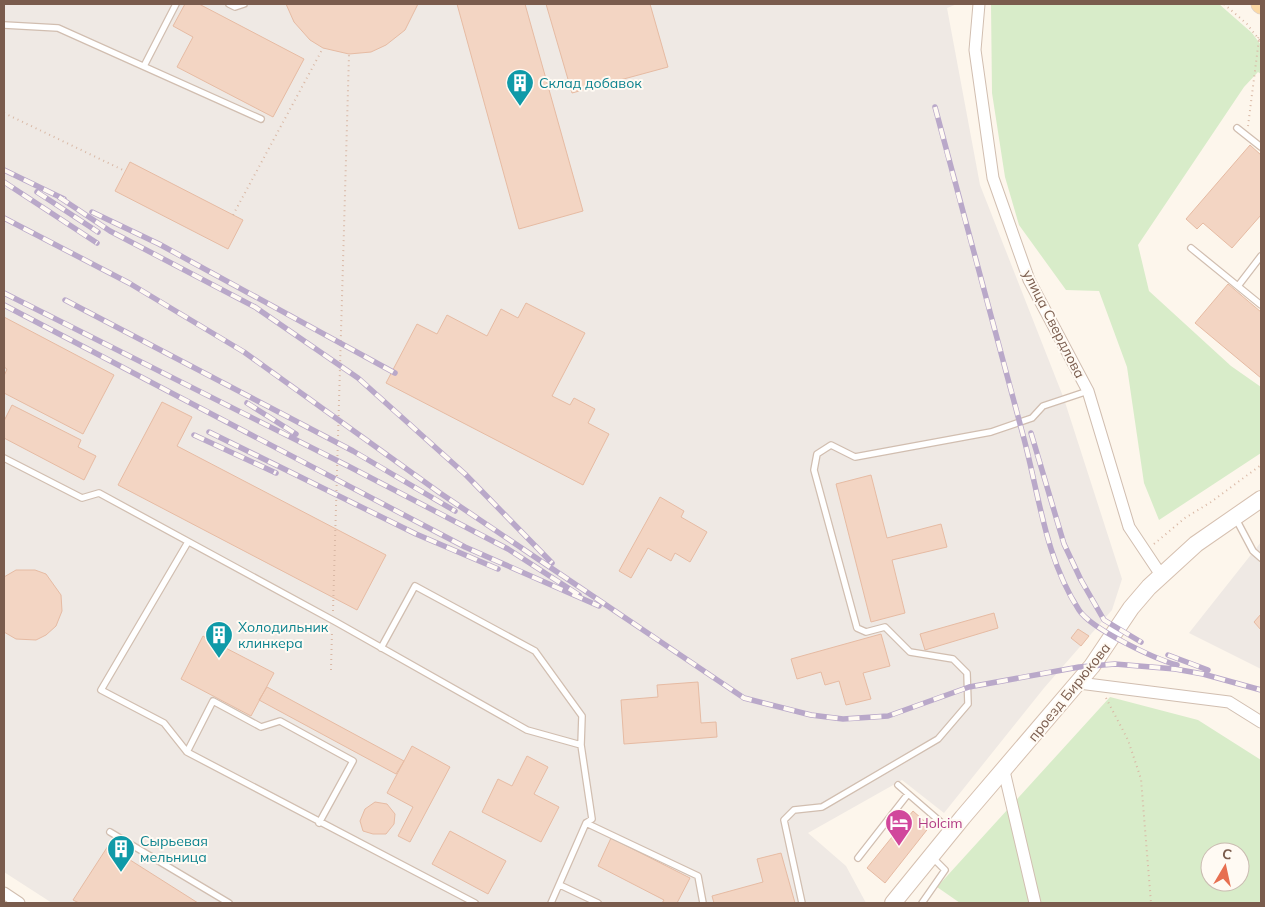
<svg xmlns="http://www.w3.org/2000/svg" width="1265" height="907" font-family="Mulish,sans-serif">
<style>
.industrial{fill:#efe9e4}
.green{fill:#d8ecc9;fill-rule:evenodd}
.building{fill:#f3d5c3;stroke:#e6bba3}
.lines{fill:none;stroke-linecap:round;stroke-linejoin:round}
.lane-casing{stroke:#d1beb0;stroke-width:8}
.street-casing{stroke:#d1beb0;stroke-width:13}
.secondary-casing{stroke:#d6c0b0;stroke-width:18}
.primary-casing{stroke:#dad1cd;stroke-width:19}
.path{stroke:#d9b8a5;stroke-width:2;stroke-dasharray:1 4;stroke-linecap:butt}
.lane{stroke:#fff;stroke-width:5.5}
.street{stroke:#fff;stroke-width:11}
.secondary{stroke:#fff;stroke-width:16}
.primary{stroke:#fbd9a5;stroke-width:18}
.rail-casing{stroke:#b9a8c9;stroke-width:5.5}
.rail{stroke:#fffaf3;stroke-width:4;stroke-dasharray:11;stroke-linecap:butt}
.labels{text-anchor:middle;stroke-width:4;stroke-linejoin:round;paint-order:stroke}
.culture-label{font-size:14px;fill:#0d838f;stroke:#fffaf3;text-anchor:start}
.street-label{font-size:14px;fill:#7a5c4d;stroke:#fffaf3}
.hotel-label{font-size:14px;fill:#b23c85;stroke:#fffaf3;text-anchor:start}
</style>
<rect width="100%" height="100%" fill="#fdf6ec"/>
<path class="industrial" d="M4,4H957L947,8L980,185L1064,399L1122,579L1112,610L1044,688L944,813L902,780L808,833L846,866L866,903H52L4,872Z
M1261,542V669L1189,633Z"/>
<path class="green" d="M991,4H1219L1252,33L1261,45V74L1258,72L1244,87L1138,245L1149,291L1231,366L1261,387V453L1159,520L1144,483L1127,367L1099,291L1066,290L1019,225L1005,177L992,93Z
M1110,697L1198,720L1261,760V903H960L937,887ZM1210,852H1240V882H1210Z"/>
<path class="building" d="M185,4H199L304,59L273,117L177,67L193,37L173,26Z
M286,4H418L405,30L386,45L371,52L349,54L323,48L310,40L294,22Z
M457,4H525L583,211L519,229Z
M546,4H650L668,67L572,93Z
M1250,145L1261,155V215L1232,248L1203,223L1197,229L1186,219Z
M130,162L243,220L228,249L115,191Z
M1228,284L1261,312V378L1195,323Z
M526,303L585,333L552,396L570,405L574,398L595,409L588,423L609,434L583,485L386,383L417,324L437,334L447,315L487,336L501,309L518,318Z
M4,317L114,375L83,434L4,393V376L7,369L4,367Z
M162,402L192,417L177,446L386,555L357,610L118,485Z
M12,405L81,440L78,447L96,456L84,480L4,438V421Z
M871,475L887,538L941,524L947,547L892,560L905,613L871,622L836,484Z
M660,497L684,511L681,517L707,532L690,562L675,553L671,561L648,548L631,578L619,571Z
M16,570H35L46,574L61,595L62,611L56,626L46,635L36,640L16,639L4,632V577Z
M994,613L998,628L925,650L920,634Z
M1261,614V630L1254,622Z
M1078,629L1089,636L1081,646L1071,638Z
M216,630L223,634L218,644L274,673L251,716L181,679L203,636L211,641Z
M881,634L890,666L863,673L871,699L846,705L839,681L825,685L821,672L797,679L791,659Z
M698,682L701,723L716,722L717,737L624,744L621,700L658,697L657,685Z
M267,687L404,761L396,774L259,700Z
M412,746L450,767L410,842L398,836L413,807L387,793Z
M527,756L548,767L534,794L559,807L541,842L482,812L498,779L512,786Z
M375,802L387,804L395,814L394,824L386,834H373L363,831L360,821L365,809Z
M913,811L930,826L885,883L867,868Z
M450,831L506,861L488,894L432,864Z
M611,838L690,878L677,903H662L664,900L598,866Z
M108,846L198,903H79L73,900Z
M781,853L795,903H714L712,896L763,882L757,859Z"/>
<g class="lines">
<defs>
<path id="lane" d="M229,4L235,7L244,4
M4,25L58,28L261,119
M144,66L176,4
M1237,128L1261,147
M1191,248L1261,305
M1238,286L1261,256
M4,458L82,498L99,493L336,622L527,730L581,745L592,819L586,823L551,903
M1236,519L1253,551L1261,558
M188,542L101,690L164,723L187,752L475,903
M381,648L415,586L535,651L582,716L581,745
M187,752L213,701L261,727L280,721L353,761L319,823
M898,785L950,830
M586,823L698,876L703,903
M110,832L229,903
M858,858L908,794
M560,885L598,903
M802,903L784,820L794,810L822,807L938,739L968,704L967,673L953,659L910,652L885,627L866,632L857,628L814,470L817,454L831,445L855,457L991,432L1032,418L1043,406L1088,391
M922,903L945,870L933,858"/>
<path id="street" d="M979,4L975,50L993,178L1029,280L1088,391L1129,527L1161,575
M1079,683L1229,702L1261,722
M1004,771L1035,903
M4,893L19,903"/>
<path id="secondary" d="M893,903L963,817L1092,666L1131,608L1149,587L1196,544L1261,499"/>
<path id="primary" d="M1260,4L1261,5"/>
</defs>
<use href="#lane" class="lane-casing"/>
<use href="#street" class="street-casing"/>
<use href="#secondary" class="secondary-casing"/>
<use href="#primary" class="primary-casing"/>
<path class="path" d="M1224,4L1247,24L1261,42
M1258,38L1261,33
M4,113L125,171
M1248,126L1259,39
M233,215L323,48
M1154,544L1185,518L1211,502L1261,465
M333,611L349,54
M331,670L332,631
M1106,698L1128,740L1141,779L1151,903"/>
<use href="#lane" class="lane"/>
<use href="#street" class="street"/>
<use href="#secondary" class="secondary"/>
<use href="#primary" class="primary"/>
<defs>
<path id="rail" d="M935,107C964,217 994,326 1023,435C1039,494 1045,558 1079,610C1091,629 1155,659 1177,665
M4,170L64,199
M4,182L97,243
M37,192L98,232
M59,197L110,231L255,307L358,378L465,474L552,563
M92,212L159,244L395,373
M4,218L129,283L244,352L440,493L744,698L811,715L843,719L888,716L969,687L1079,667L1115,664L1175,669L1203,674L1261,690
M4,293L348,466L508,549L579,595
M65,300L353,451L455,511
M4,305L465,547L599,606
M247,403L296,434
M209,432L416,534L498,569
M1031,433L1064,544L1081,580L1104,620L1141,642
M194,435L276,473
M1168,655L1208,670"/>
</defs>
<use href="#rail" class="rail-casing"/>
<use href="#rail" class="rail"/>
</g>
<defs>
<symbol id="building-pin" viewBox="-11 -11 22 30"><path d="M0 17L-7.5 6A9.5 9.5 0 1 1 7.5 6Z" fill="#0f9aa8" stroke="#fffaf3"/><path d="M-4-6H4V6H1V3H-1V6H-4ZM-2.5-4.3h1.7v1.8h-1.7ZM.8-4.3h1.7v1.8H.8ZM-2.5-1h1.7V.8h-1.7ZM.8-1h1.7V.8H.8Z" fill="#fff"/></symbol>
<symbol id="hotel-pin" viewBox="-11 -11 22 30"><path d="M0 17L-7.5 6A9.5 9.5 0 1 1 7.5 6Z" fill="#d1479c" stroke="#fffaf3"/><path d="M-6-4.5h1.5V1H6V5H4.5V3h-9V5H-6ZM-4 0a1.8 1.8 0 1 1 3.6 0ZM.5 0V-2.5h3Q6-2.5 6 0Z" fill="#fff"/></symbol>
</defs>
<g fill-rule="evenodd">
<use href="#building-pin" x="504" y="67" width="32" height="43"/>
<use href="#building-pin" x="203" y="619" width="32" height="43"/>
<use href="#hotel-pin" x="883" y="807" width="32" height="43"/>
<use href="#building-pin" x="105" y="833" width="32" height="43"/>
</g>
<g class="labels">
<g class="culture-label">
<text x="539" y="88">Склад добавок</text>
<text x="238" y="632">Холодильник<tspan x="238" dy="16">клинкера</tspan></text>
<text x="140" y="846">Сырьевая<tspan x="140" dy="16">мельница</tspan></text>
</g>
<g class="street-label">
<text transform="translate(1054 324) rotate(63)" y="5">улица Свердлова</text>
<text transform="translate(1069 692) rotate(-51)" y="5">проезд Бирюкова</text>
</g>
<g class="hotel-label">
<text x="918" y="828">Holcim</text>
</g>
</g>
<rect width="1265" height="907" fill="none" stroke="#7a5c4d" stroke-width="10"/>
<g transform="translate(1225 867) rotate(9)"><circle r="24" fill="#fffaf3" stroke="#cabbb1"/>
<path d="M0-4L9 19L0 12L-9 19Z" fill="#e76f51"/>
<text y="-8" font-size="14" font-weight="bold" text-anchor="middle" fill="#7a5c4d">С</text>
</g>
</svg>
